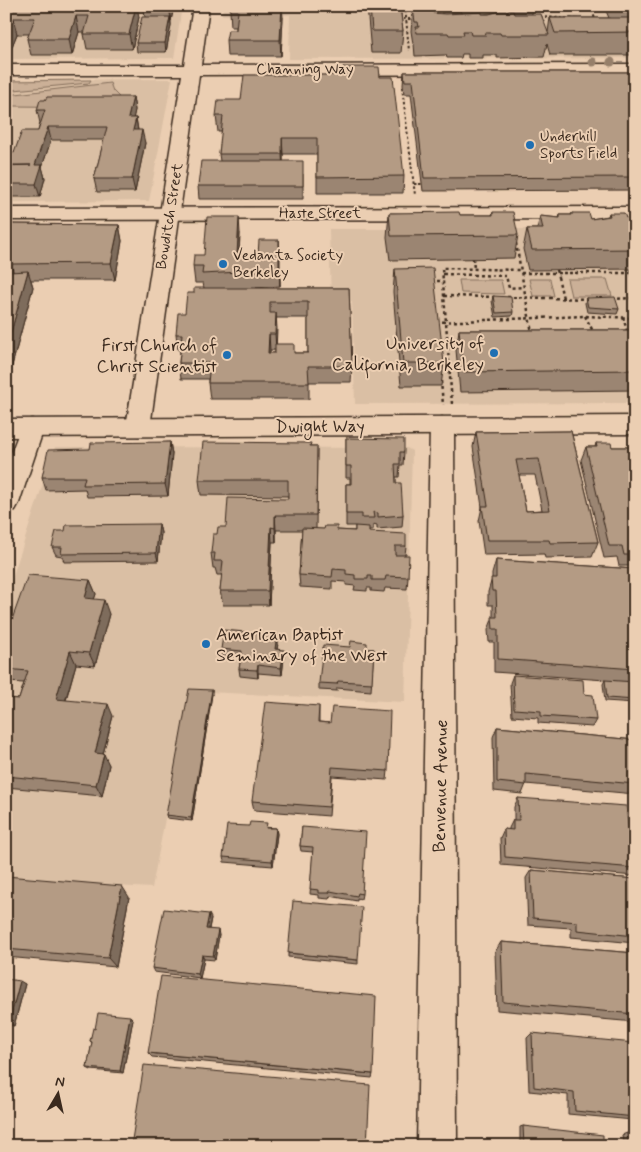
<svg xmlns="http://www.w3.org/2000/svg" width="641" height="1152" font-family="Mynerve,sans-serif">
<style>
.built{fill:#dabfa4}
.green{fill:#cbb097;stroke:#836d5a}
.lines{fill:none;stroke-linecap:round;stroke-linejoin:round}
.street-casing{stroke:#3b2a1e;stroke-width:3}
.secondary-casing{stroke:#3b2a1e;stroke-width:3}
.path-far1{stroke:#3b2a1e;stroke-width:2;stroke-dasharray:2.5 2.5;stroke-linecap:butt}
.path{stroke:#3b2a1e;stroke-width:2.5;stroke-dasharray:3 3;stroke-linecap:butt}
.street{fill:#ebceb2;fill-rule:evenodd}
.secondary{fill:#ebceb2;fill-rule:evenodd}
.path-bridge{stroke:#3b2a1e;stroke-width:2.5;stroke-dasharray:3 3;stroke-linecap:butt}
.tree{fill:#967f6a}
.wall{fill:#9b8572;stroke:#3b2a1e;fill-rule:evenodd}
.shaded-wall{fill:#7e6c5c;stroke:#3b2a1e}
.building{fill:#b49b84;stroke:#3b2a1e;fill-rule:evenodd}
.poi-dot{fill:#1f6fb2;stroke:#ebceb2;stroke-width:2}
.labels{text-anchor:middle;stroke-width:4;stroke-linejoin:round;paint-order:stroke}
.far-street-label{font-size:15px;fill:#3b2a1e;stroke:#ebceb2}
.far-poi-label{font-size:15px;fill:#3b2a1e;stroke:#ebceb2;text-anchor:start}
.poi-label{font-size:18px;fill:#3b2a1e;stroke:#ebceb2;text-anchor:end}
.street-label{font-size:18px;fill:#3b2a1e;stroke:#ebceb2}
</style>
<rect width="100%" height="100%" fill="#ebceb2"/>
<filter id="ink" filterUnits="userSpaceOnUse"><feTurbulence type="fractalNoise" baseFrequency=".02" numOctaves="2"/><feDisplacementMap in="SourceGraphic" scale="10" xChannelSelector="R" yChannelSelector="G"/><feConvolveMatrix kernelMatrix="1 2 1 2 8 2 1 2 1" color-interpolation-filters="sRGB"/></filter>
<g filter="url(#ink)">
<path class="built" d="M6,6H182L174,58L6,59Z
M223,6H635V58L289,59L290,15H222Z
M172,79L149,201L6,202V80Z
M329,229H635V403L355,404L352,302L331,303Z
M55,447L407,448L412,451L405,702L189,691L152,888L6,880V597Z"/>
<path class="green" d="M91,80L89,83L14,90L6,85V81Z
M110,83L113,91L124,102L121,107L13,106L7,95Z
M529,279H550L554,296H533Z
M567,279H607L612,296H571Z
M459,280H501L504,294L461,293Z"/>
<g class="lines">
<defs>
<path id="street" d="M193,6H209L201,65L635,64V74L199,75L150,427L147,433L138,436L129,433L126,427L182,75H6V65H184Z
M442,417L451,420L454,426L457,1146H417L430,426L433,420Z
M32,419L41,422L44,428L19,503L15,510L6,513V466L23,422Z"/>
<path id="secondary" d="M635,207V219L6,220V208Z
M635,416V434L6,437V419Z"/>
</defs>
<use href="#street" class="street-casing"/>
<use href="#secondary" class="secondary-casing"/>
<path class="path-far1" d="M405,6L409,51
M435,6L444,7
M590,6L596,21
M456,7L512,8
M528,8L556,6
M540,17L581,19
M398,19H417
M402,87L415,195
M6,92L16,91
M414,184H422"/>
<path class="path" d="M516,243L532,333
M473,258L474,269
M521,273H635
M443,274L506,276L509,288L523,287
M558,277L563,298
M633,277L635,282
M431,281H443
M444,296L496,297
M507,297L589,299
M612,299L635,298
M585,316L594,333
M623,317L628,334
M436,322L585,316L635,318
M441,381L443,405
M452,404L442,268L520,270"/>
<use href="#street" class="street"/>
<use href="#secondary" class="secondary"/>
<path class="path-bridge" d="M631,269L633,277
M556,270L558,277"/>
</g>
<g class="tree">
<circle cx="593" cy="62" r="4.5"/>
<circle cx="611" cy="62" r="4.5"/>
</g>
<path class="wall" d="M6,6L139,17L132,49H87L84,34V32H79L72,55H31L27,39L29,34H17L8,56H6Z
M145,6H174L171,21V25L166,52H137L136,43L145,17L144,12Z
M231,6L283,17L281,56H227L226,40L236,30V27H231L230,11Z
M294,6H328V9H294Z
M367,6H400L403,31L401,53H371Z
M441,6H459L461,13L482,14L509,11V6H531L532,10V14L548,32L550,18H609L604,6H635V55H550L547,44L544,57L497,58V55H483V58H468V54H462L461,58H447L446,55L415,56L414,44H413L411,31L413,9L442,14Z
M343,67L380,77L404,176L403,193H317V154H283V161L303,174V199H199L198,186L220,161L219,154L222,132H218L216,116L241,100L343,75Z
M404,72H635V190L423,191L411,94H404L403,85Z
M133,97L135,110L133,118H136L138,130L145,143L135,192H97L94,179L104,140H51L42,167L45,178L40,197H6V153H14L38,131L40,123L37,110Z
M493,212L518,235L514,258L390,260L387,237L389,213L460,215H492Z
M572,213L591,219L608,216L609,213L626,218H634L635,217V269L528,270L523,249L527,229H537L540,216L559,218L560,215H571Z
M6,224L119,225L122,241L115,280H31L33,287L6,388Z
M240,233L239,255H258L279,240L280,286L256,288H349L352,366L351,382H309V399H210L208,383V379H181L179,363L180,350H178L176,334L194,293L204,288L203,283H195L193,266L204,255ZM276,318H308V353H294L276,344ZM270,350H275V353H270Z
M395,269L444,363L441,386H401L393,292Z
M493,296L513,312L512,316L495,317L492,301Z
M586,298L619,309L617,314L587,312L585,303Z
M459,330H635V390L460,392L456,350Z
M571,431L598,542L592,557L545,558L544,554L484,555L479,521L482,507L473,447L476,432ZM519,475H535L542,510L526,511Z
M346,438L404,452L403,465H400L399,477H396V483L403,515L402,527L377,529V525L373,524V530H369V532L406,546L405,555L408,577L407,589L385,588L384,592L371,591V588H367V591L354,590L355,586L346,585V582L332,581V589L300,587L299,575L302,530H276V542H272L269,605H223L220,591L222,575H217L215,568H213L211,553L217,534L226,527L288,499V496L201,495L199,480L311,446H317L316,529L355,531V526H346V484H350V478H346Z
M170,442L172,454L168,496L87,497L85,489L46,490L42,477L90,449Z
M596,443L612,447H635V566H619L617,557L604,558L581,460L586,447H595Z
M159,524L161,533L158,561L64,562L62,556L56,555L52,547Z
M496,560L635,569V703L605,701L603,684L605,680L494,672V642H489L488,630L493,617V605H488V592L492,578V574Z
M90,580L96,594L94,599L109,614L95,666L76,664L66,700L113,716L103,754L109,765L102,796L6,787V698L19,699L24,683L6,682V636Z
M277,635L278,643L277,650L284,658L282,675L258,673V678L240,676L239,669L241,658L222,656L221,649Z
M367,649H374L371,691L337,688V691L319,690V683Z
M513,675L596,720L592,727L538,723V718L512,716L510,683Z
M212,694L192,821L167,818L166,815Z
M319,706V722L330,723L388,771L387,780L332,776L329,816L254,810L252,801Z
M497,727L635,740V794L526,784L522,794L494,791L493,737Z
M518,798L629,833L635,834V876L501,865L500,838L504,829L509,830V828L513,820H514V807Z
M249,826L276,828L277,834L273,866L224,862L223,857Z
M302,827L362,894L361,899L357,898V901L330,896L329,899L319,898V895L310,894L313,852L301,851L300,846Z
M531,870L635,879V943L571,937V928L528,925L526,878Z
M6,876L129,897L116,967L6,957Z
M211,918L209,929L219,935L215,960L204,959L200,978L154,972L152,968Z
M501,942L635,953V1022L497,1010L495,952Z
M288,953L358,960V964L288,957Z
M6,979L25,984L14,1026L6,1025Z
M133,1019L123,1073L91,1070L87,1068L92,1043L90,1041L95,1029Z
M532,1033L635,1051V1120H633L568,1114V1095L529,1091L527,1038Z
M148,1053L373,1074L372,1078L152,1057Z
M523,1126L603,1146H520V1127Z
M627,1133L635,1146H623L622,1135Z"/>
<path class="shaded-wall" d="M136,6H137L139,17L132,49L129,34Z
M172,6H173V11L171,21L170,12Z
M282,6L283,17L281,56L280,40Z
M76,16L79,32L72,55L69,39Z
M170,17L171,25L166,52L165,43Z
M13,18L17,34L8,56L6,48V35Z
M133,97L135,110L131,130L128,118Z
M136,118L138,131L133,130Z
M48,127L51,140L42,167L45,178L40,197L36,184L35,165Z
M142,130L145,143L135,192L132,179Z
M282,138L283,154V170L282,154Z
M239,217L240,233L238,271L237,255Z
M119,225L122,241L115,280L111,263Z
M279,240L280,256V286L279,270Z
M11,264L16,281L9,272Z
M28,271L33,287L6,388V350Z
M276,313L277,329L276,350L275,334Z
M269,334L270,350L269,369L268,353Z
M170,442L172,454L168,496L165,484Z
M275,515L276,530V542L275,528Z
M159,524L161,533L158,561L156,553Z
M271,527L272,542L269,605L268,591Z
M90,580L96,594L90,612L85,598Z
M104,600L109,614L95,666L89,653Z
M277,635L278,643L276,657L275,649Z
M284,650V658L282,675L281,668Z
M70,651L76,664L62,712L56,699Z
M258,665V678L257,670Z
M212,690V694L192,821L191,818Z
M108,704L113,716L100,765L95,753Z
M104,754L109,765L102,796L96,785Z
M276,828L277,834L273,866L272,861Z
M122,886L129,897L116,967L108,958Z
M209,914L211,918L208,933L206,929Z
M218,930L219,935L215,960L213,956Z
M202,955L204,959L200,978L198,974Z
M20,981L25,984L14,1026L9,1022Z
M130,1016L133,1019L123,1073L120,1071Z"/>
<path class="building" d="M6,6H136L129,34H84L89,16H76L69,39H27L35,18H13L6,35Z
M145,6H172L170,12H144Z
M231,6H282L280,40H226L228,30H236L238,11H230Z
M370,6H400L403,31H372Z
M442,6H459L461,11L443,12Z
M509,6H531L532,10H510Z
M413,9H432L433,13L445,14L482,12V14H489L500,11H513L514,14H541L549,35H501L500,33H485L486,35H471L470,31H463L464,35H449L448,33H417L416,27H419L418,22H415Z
M142,17H170L165,43H136Z
M550,18H635V32L555,33Z
M343,67H379L380,77H393L404,176L317,177V138H282V154H219L223,116H216L218,100H241L244,75H343Z
M404,72H635V177L424,178L413,81H405Z
M47,97H133L128,118H136L133,130H142L132,179H94L107,127H48L35,165H42L36,184H6V166L31,165H6V153H14L22,131H38L45,110H37L40,100H45Z
M201,161H303V186H198Z
M459,212L460,215H493V212H513L518,235L391,236L389,213Z
M572,213H589L591,219L610,216L609,213H624L626,218H635V249L532,250L527,229H543L540,216L560,218V215H572Z
M207,217H239L237,255H258L259,240H279V270L202,274L203,266H193L194,255H204Z
M6,224L119,225L111,263L11,264L9,272L28,271L6,350Z
M433,268L444,363H403L395,269Z
M194,288H349L352,366H308L309,383H208L210,363H179L182,334H176L178,313H185L187,293H194ZM270,302H308V353H294V344H275V353H268L269,334H275L276,313H270Z
M493,296L511,297L513,312L496,313Z
M615,297L619,309L588,307L586,298Z
M459,330H635V370L464,372Z
M571,431L598,542L550,543L549,540H487L482,506H488L476,432ZM539,459L550,510L526,511L516,460Z
M346,438L404,439V452H400V464H395L396,483H401L403,515L378,517V513L373,512L374,518H362V514H346V484H351V466H346Z
M170,442L165,484L83,485L85,477H42L48,450L90,449L91,443Z
M203,442L311,443L310,446H317L316,515H275V528L271,527L268,591H220L223,561H214L215,553H211L213,534H217L218,527H226L228,498L288,499V480H199Z
M596,443H611L612,447H635V555H624L622,546H609L586,447H597Z
M159,524L156,553L61,554L62,547H52L56,531H65L66,525Z
M325,526H337V530L355,531V526L369,527V532L406,534V546H395V555H409L408,577L386,576L385,580H372V576H368V579H355V575L346,574V570L333,569L332,577L299,575L302,528L324,529Z
M496,560L635,569V669L498,659V629H493L492,617H497L496,591H492L491,578H496Z
M28,575L90,580L85,598L104,600L89,653L70,651L56,699L108,704L95,753L104,754L96,785L6,776V698L19,699L28,671L6,669V636Z
M224,630L277,635L275,649L284,650L281,668L258,665L257,670L239,669L242,651L221,649Z
M351,641L367,643V649H374L372,683L338,681L337,684L319,683L323,645L350,647Z
M513,675L583,680L584,694L593,695L596,720L541,716V711L514,709Z
M605,680L635,682V700L607,698Z
M189,689L212,690L191,818L166,815Z
M265,702L319,706L318,722L330,723L332,707L390,711L388,771L332,767L329,807L252,801Z
M497,727L635,740V784L526,774V785L497,782Z
M518,798L626,806L629,833L635,834V868L505,857L504,829L513,830V820H519Z
M250,822L267,823L266,828H276L272,861L223,857L227,825L249,826Z
M302,827L366,832L362,894L358,893L357,896L330,891L329,893H319V890L310,889L313,847L300,846Z
M531,870L635,879V936L577,930V922L533,918Z
M6,876L122,886L108,958L6,949Z
M293,901L362,907L358,960L288,953Z
M164,909L209,914L206,929L218,930L213,956L202,955L198,974L152,968Z
M501,942L635,953V1014L503,1002Z
M161,976L376,996L373,1074L148,1053Z
M6,979L20,981L9,1022H6Z
M98,1013L130,1016L120,1071L87,1068L92,1042L90,1041L93,1028L95,1029Z
M532,1033L634,1043L635,1051V1117L575,1111L574,1092L534,1087Z
M144,1065L370,1085L367,1146H131Z
M523,1126L603,1135V1146H524Z
M627,1133L635,1134V1146H629Z"/>
</g>
<g class="poi-dot">
<circle cx="530" cy="145" r="5"/>
<circle cx="223" cy="264" r="5"/>
<circle cx="494" cy="353" r="5"/>
<circle cx="227" cy="355" r="5"/>
<circle cx="206" cy="644" r="5"/>
</g>
<g class="labels">
<g class="far-street-label">
<text x="305" y="74">Channing Way</text>
<text x="320" y="218">Haste Street</text>
<text transform="translate(169 216) rotate(-81)" y="5">Bowditch Street</text>
</g>
<g class="far-poi-label">
<text x="540" y="141">Underhill<tspan x="540" dy="17">Sports Field</tspan></text>
<text x="233" y="260">Vedanta Society<tspan x="233" dy="17">Berkeley</tspan></text>
</g>
<g class="poi-label">
<text x="484" y="349">University of<tspan x="484" dy="21">California, Berkeley</tspan></text>
<text x="217" y="351">First Church of<tspan x="217" dy="21">Christ Scientist</tspan></text>
<text x="216" y="640" text-anchor="start">American Baptist<tspan x="216" dy="21">Seminary of the West</tspan></text>
</g>
<g class="street-label">
<text x="320" y="432">Dwight Way</text>
<text transform="translate(440 786) rotate(-89)" y="6">Benvenue Avenue</text>
</g>
</g>
<rect width="641" height="1152" fill="none" stroke="#ebceb2" stroke-width="25"/>
<rect x="12" y="12" width="616" height="1127" fill="none" stroke="#3b2a1e" stroke-width="2" filter="url(#ink)"/>
<g transform="translate(58 1094) rotate(9)" stroke="#ebceb2" stroke-width="4" paint-order="stroke">
<path d="M0-4L9 19L0 12L-9 19Z" fill="#3b2a1e"/>
<text y="-8" font-size="14" font-weight="bold" text-anchor="middle" fill="#3b2a1e">N</text>
</g>
</svg>
